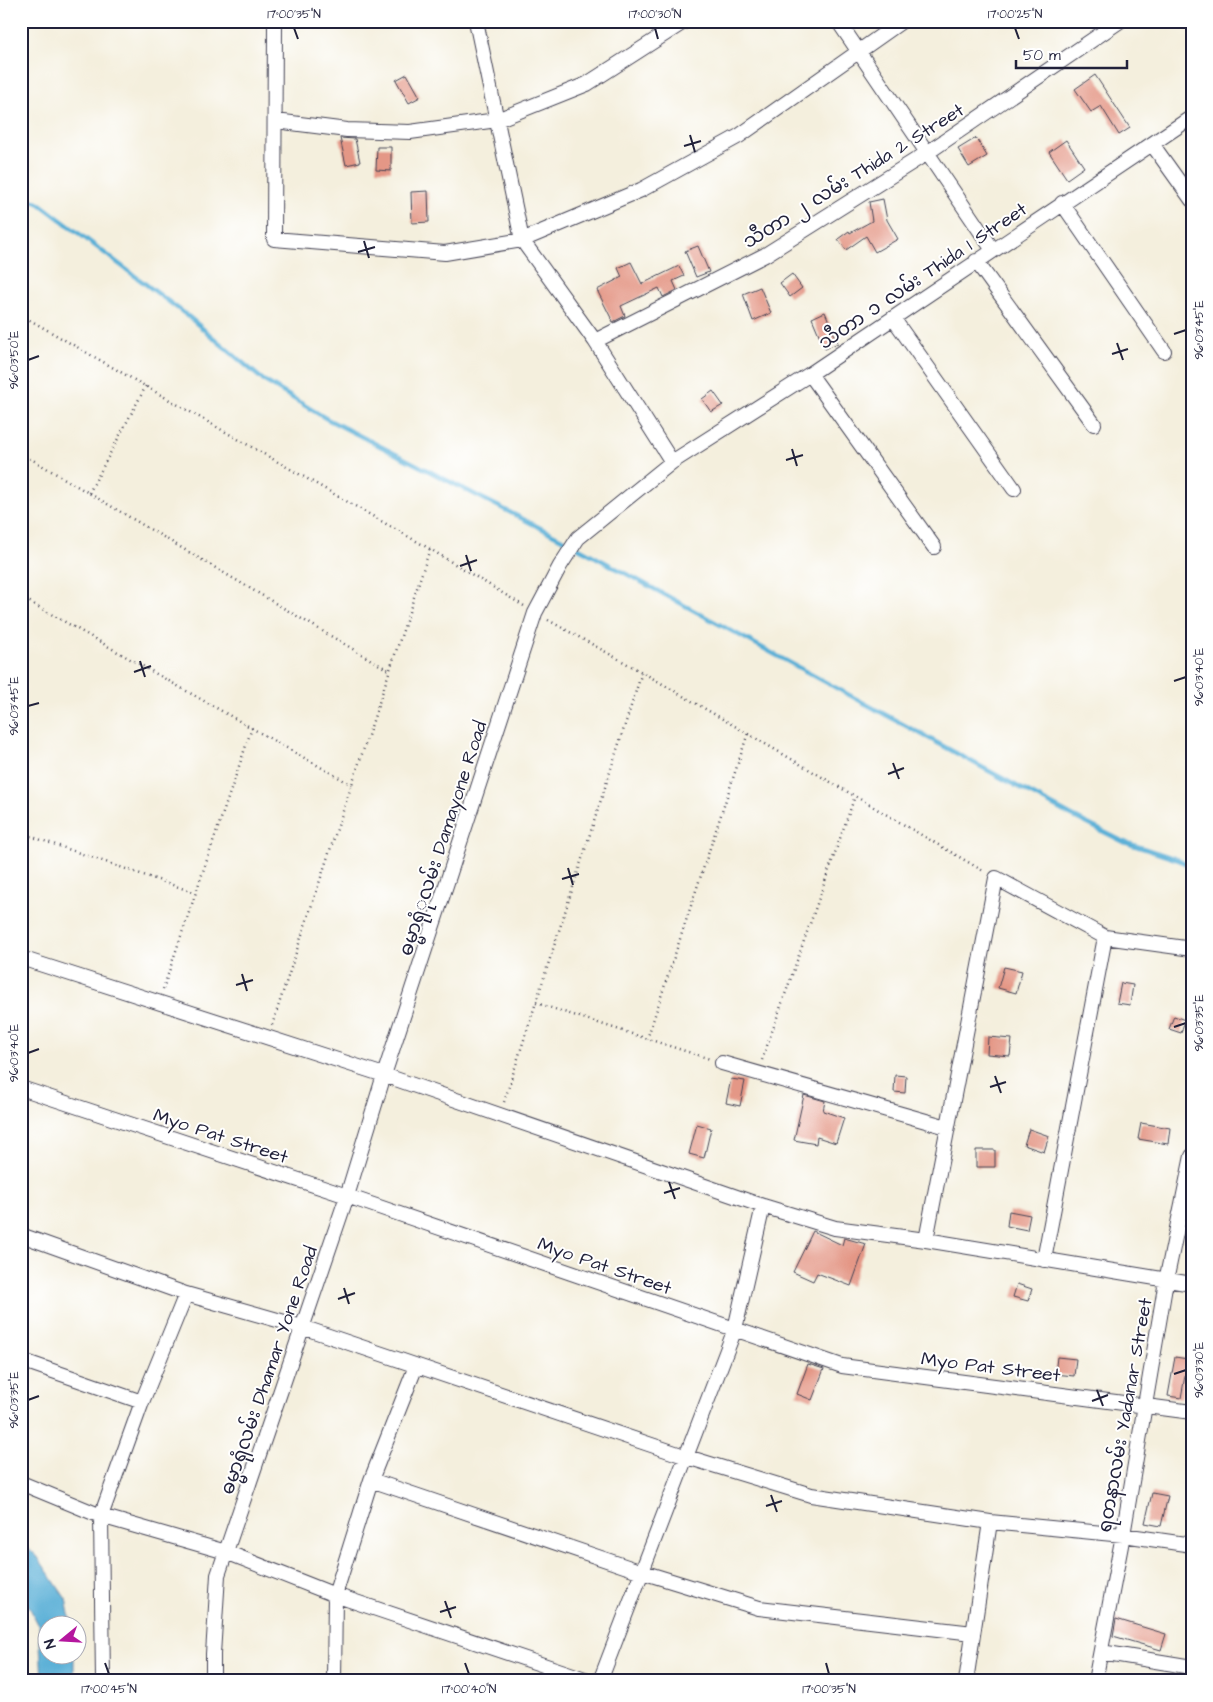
<svg xmlns="http://www.w3.org/2000/svg" width="1213" height="1702" font-family="'Architects Daughter','Noto Sans Myanmar',sans-serif">
<style>
.water{fill:#5bb0d7;stroke:#3e6989}
.lines{fill:none;stroke-linecap:round;stroke-linejoin:round}
.stream{stroke:#5bb0d7;stroke-width:4.5}
.building{fill:#e49786}
.street-casing{stroke:#424153;stroke-width:16}
.path{stroke:#424153;stroke-width:2.5;stroke-dasharray:1 4;stroke-linecap:butt}
.street{stroke:#fff;stroke-width:14}
.ticks{fill:none;stroke:#22223b;stroke-width:2}
.labels{text-anchor:middle;stroke-width:4;stroke-linejoin:round;paint-order:stroke}
.street-label{font-size:19px;fill:#22223b;stroke:#fff}
.neatline{fill:none;stroke:#22223b;stroke-width:2}
.ticks-label{font-size:12px;text-anchor:middle;fill:#22223b}
</style>
<rect width="100%" height="100%" fill="#fff"/>
<filter id="ink" filterUnits="userSpaceOnUse"><feTurbulence type="fractalNoise" baseFrequency=".02" numOctaves="2"/><feDisplacementMap in="SourceGraphic" scale="10" xChannelSelector="R" yChannelSelector="G"/><feConvolveMatrix kernelMatrix="1 2 1 2 8 2 1 2 1" color-interpolation-filters="sRGB"/></filter>
<filter id="wash" filterUnits="userSpaceOnUse"><feTurbulence type="fractalNoise" baseFrequency=".0096" numOctaves="4" result="noise"/><feDisplacementMap in="SourceGraphic" scale="20" xChannelSelector="R" yChannelSelector="G"/><feGaussianBlur stdDeviation="1.12" result="paint"/><feColorMatrix in="noise" values="0 0 0 0 0 0 0 0 0 0 0 0 0 0 0 0 0 1.4 0 .05"/><feComposite in="paint" operator="in"/></filter>
<g filter="url(#wash)">
<rect width="100%" height="100%" fill="#f4efdd"/>
<path class="water" d="M21,1542L37,1556L66,1599L71,1624H48V1654L74,1655V1681H42L39,1626L21,1591Z"/>
<g class="lines">
<path class="stream" d="M21,195L40,204L189,317L263,380L327,419L566,541L1070,815L1124,842L1179,860L1192,867"/>
</g>
<g id="blocks">
<path class="building" d="M407,74L420,97L409,103L396,80Z
M1095,75L1130,128L1119,135L1101,106L1091,112L1075,89Z
M340,138L355,139L360,162L346,165Z
M976,138L987,156L969,167L958,149Z
M1066,140L1084,167L1067,179L1049,152Z
M377,147H391V171L376,170Z
M428,191L429,222L412,223L411,192Z
M883,199L887,220L898,239L875,252L866,236L846,250L838,239L849,231L850,233L872,221L869,202Z
M698,246L709,272L696,277L685,251Z
M631,262L642,284L679,266L684,276L673,281L677,290L663,297L659,288L621,306L625,316L613,322L597,290L622,277L618,268Z
M792,274L802,288L790,297L780,283Z
M760,287L771,313L753,321L743,294Z
M825,312L838,343L825,349L812,318Z
M713,391L723,405L711,412L702,399Z
M1004,967L1022,971L1016,993L998,988Z
M1121,983L1133,985L1130,1005L1117,1003Z
M1174,1016L1185,1020L1181,1033L1169,1029Z
M988,1037L1012,1039L1010,1056L987,1054Z
M895,1075L906,1076L905,1093L894,1092Z
M731,1079L745,1081L740,1106L726,1103Z
M804,1095L825,1101L823,1111L844,1118L836,1143L817,1137L816,1144L794,1140Z
M1141,1123L1170,1128L1168,1144L1138,1139Z
M697,1124L711,1128L704,1158L689,1154Z
M1029,1129L1049,1136L1044,1152L1024,1145Z
M976,1150H995V1167H976Z
M1009,1211L1030,1215L1027,1230L1007,1226Z
M813,1231L842,1245L844,1238L866,1244L851,1286L817,1273L813,1281L793,1272Z
M1017,1284L1032,1289L1028,1301L1013,1297Z
M1057,1357L1076,1359L1074,1376L1055,1374Z
M1175,1357L1188,1359L1181,1398L1168,1396Z
M808,1364L824,1369L812,1400L797,1394Z
M1152,1493L1168,1496L1161,1526L1145,1523Z
M1116,1619L1166,1634L1161,1650L1113,1636Z"/>
</g>
</g>
<g filter="url(#ink)">
<use href="#blocks" fill-opacity="0" stroke="#424153" stroke-width="1"/>
<g class="lines">
<defs>
<path id="street" d="M275,21L274,239L445,253L522,240L641,190L739,136L902,21
M476,21L522,240L595,341L672,462
M838,21L993,250
M276,121L347,130L410,132L497,120L587,84L685,21
M1152,144L1192,200
M1062,203L1164,351
M976,261L1094,424
M893,318L1014,489
M595,341L765,255L927,153L1120,21
M810,374L934,547
M21,958L384,1075L763,1206L835,1228L926,1240L1192,1284
M722,1063L947,1127
M21,1088L347,1196L842,1366L1192,1412
M21,1235L186,1294L302,1327L687,1457L811,1495L990,1522L1123,1535L1192,1545
M926,1240L996,878L1105,937L1192,949
M1044,1260L1105,937
M21,1360L142,1402
M371,1480L642,1572L759,1608L973,1633
M21,1483L101,1516L226,1552L335,1595L591,1681
M1101,1652L1192,1667
M103,1681L101,1516L142,1402L186,1294
M213,1681V1654L218,1575L347,1196L384,1075L535,613L560,566L578,538L672,462L810,374L1192,117
M334,1681L335,1595L371,1480L416,1366
M600,1681L735,1329L763,1206
M966,1681L990,1522
M1095,1681L1123,1535L1166,1281L1192,1156"/>
</defs>
<use href="#street" class="street-casing"/>
<path class="path" d="M21,315L430,549L524,606
M21,453L390,671
M89,493L146,386
M21,597L352,785
M548,620L642,672L985,872
M21,833L196,893
M163,989L252,728
M536,1003L710,1059
M272,1025L430,549
M647,1039L748,733
M762,1060L855,796
M504,1102L642,672"/>
<use href="#street" class="street"/>
</g>
</g>
<path class="ticks" d="M294,28L298,39M655,28L658,39M1015,28L1019,39M690,135L695,152M684,146L701,141M364,241L369,258M358,252L375,247M1174,334L1186,330M1117,343L1123,360M1112,354L1128,349M28,360L39,356M792,449L797,466M786,460L803,455M466,555L471,571M460,566L477,560M140,661L145,677M134,672L151,666M1174,681L1186,677M28,706L39,703M893,763L899,779M888,774L904,768M568,868L573,885M562,879L579,874M242,974L247,991M236,985L253,980M1174,1027L1186,1023M28,1053L39,1049M995,1076L1001,1093M990,1087L1006,1082M669,1182L675,1199M664,1193L680,1188M344,1288L349,1304M338,1299L355,1293M1174,1374L1186,1370M1097,1390L1103,1406M28,1400L39,1396M1092,1401L1108,1395M771,1495L777,1512M766,1506L782,1501M445,1601L451,1618M440,1612L456,1607M105,1663L109,1674M465,1663L469,1674M826,1663L829,1674"/>
<g class="labels">
<g class="street-label">
<text transform="translate(853 175) rotate(-32)" y="7">သီတာ ၂ လမ်း Thida 2 Street</text>
<text transform="translate(922 275) rotate(-34)" y="7">သီတာ ၁ လမ်း Thida 1 Street</text>
<text transform="translate(442 838) rotate(-72)" y="7">ဓမ္မာရုံုလမ်း Damayone Road</text>
<text transform="translate(221 1135) rotate(18)" y="7">Myo Pat Street</text>
<text transform="translate(605 1265) rotate(19)" y="7">Myo Pat Street</text>
<text transform="translate(991 1366) rotate(7)" y="7">Myo Pat Street</text>
<text transform="translate(268 1370) rotate(-71)" y="7">ဓမ္မာရုံလမ်း Dhamar Yone Road</text>
<text transform="translate(1124 1415) rotate(-80)" y="7">ရတနာလမ်း Yadanar Street</text>
</g>
</g>
<rect width="1213" height="1702" fill="none" stroke="#fff" stroke-width="55"/>
<g transform="translate(62 1640) rotate(252)"><circle r="24" fill="#ffffff" stroke="#a7a7b1"/>
<path d="M0-4L9 19L0 12L-9 19Z" fill="#b5179e"/>
<text y="-8" font-size="14" font-weight="bold" text-anchor="middle" fill="#22223b">N</text>
</g>
<path d="M1016 60v8h111v-8" fill="none" stroke="#22223b" stroke-width="2.5"/>
<text x="1023" y="60" font-size="15" fill="#22223b" stroke="#ffffff" stroke-width="4" paint-order="stroke">50 m</text>
<rect x="28" y="28" width="1158" height="1646" class="neatline"/>
<g class="ticks-label">
<text x="294" y="18">17°00'35"N</text>
<text x="655" y="18">17°00'30"N</text>
<text x="1015" y="18">17°00'25"N</text>
<text transform="translate(1199 330) rotate(-90)" y="4">96°03'45"E</text>
<text transform="translate(14 360) rotate(-90)" y="4">96°03'50"E</text>
<text transform="translate(1199 677) rotate(-90)" y="4">96°03'40"E</text>
<text transform="translate(14 706) rotate(-90)" y="4">96°03'45"E</text>
<text transform="translate(1199 1023) rotate(-90)" y="4">96°03'35"E</text>
<text transform="translate(14 1053) rotate(-90)" y="4">96°03'40"E</text>
<text transform="translate(1199 1370) rotate(-90)" y="4">96°03'30"E</text>
<text transform="translate(14 1400) rotate(-90)" y="4">96°03'35"E</text>
<text x="109" y="1693">17°00'45"N</text>
<text x="469" y="1693">17°00'40"N</text>
<text x="829" y="1693">17°00'35"N</text>
</g>
</svg>
